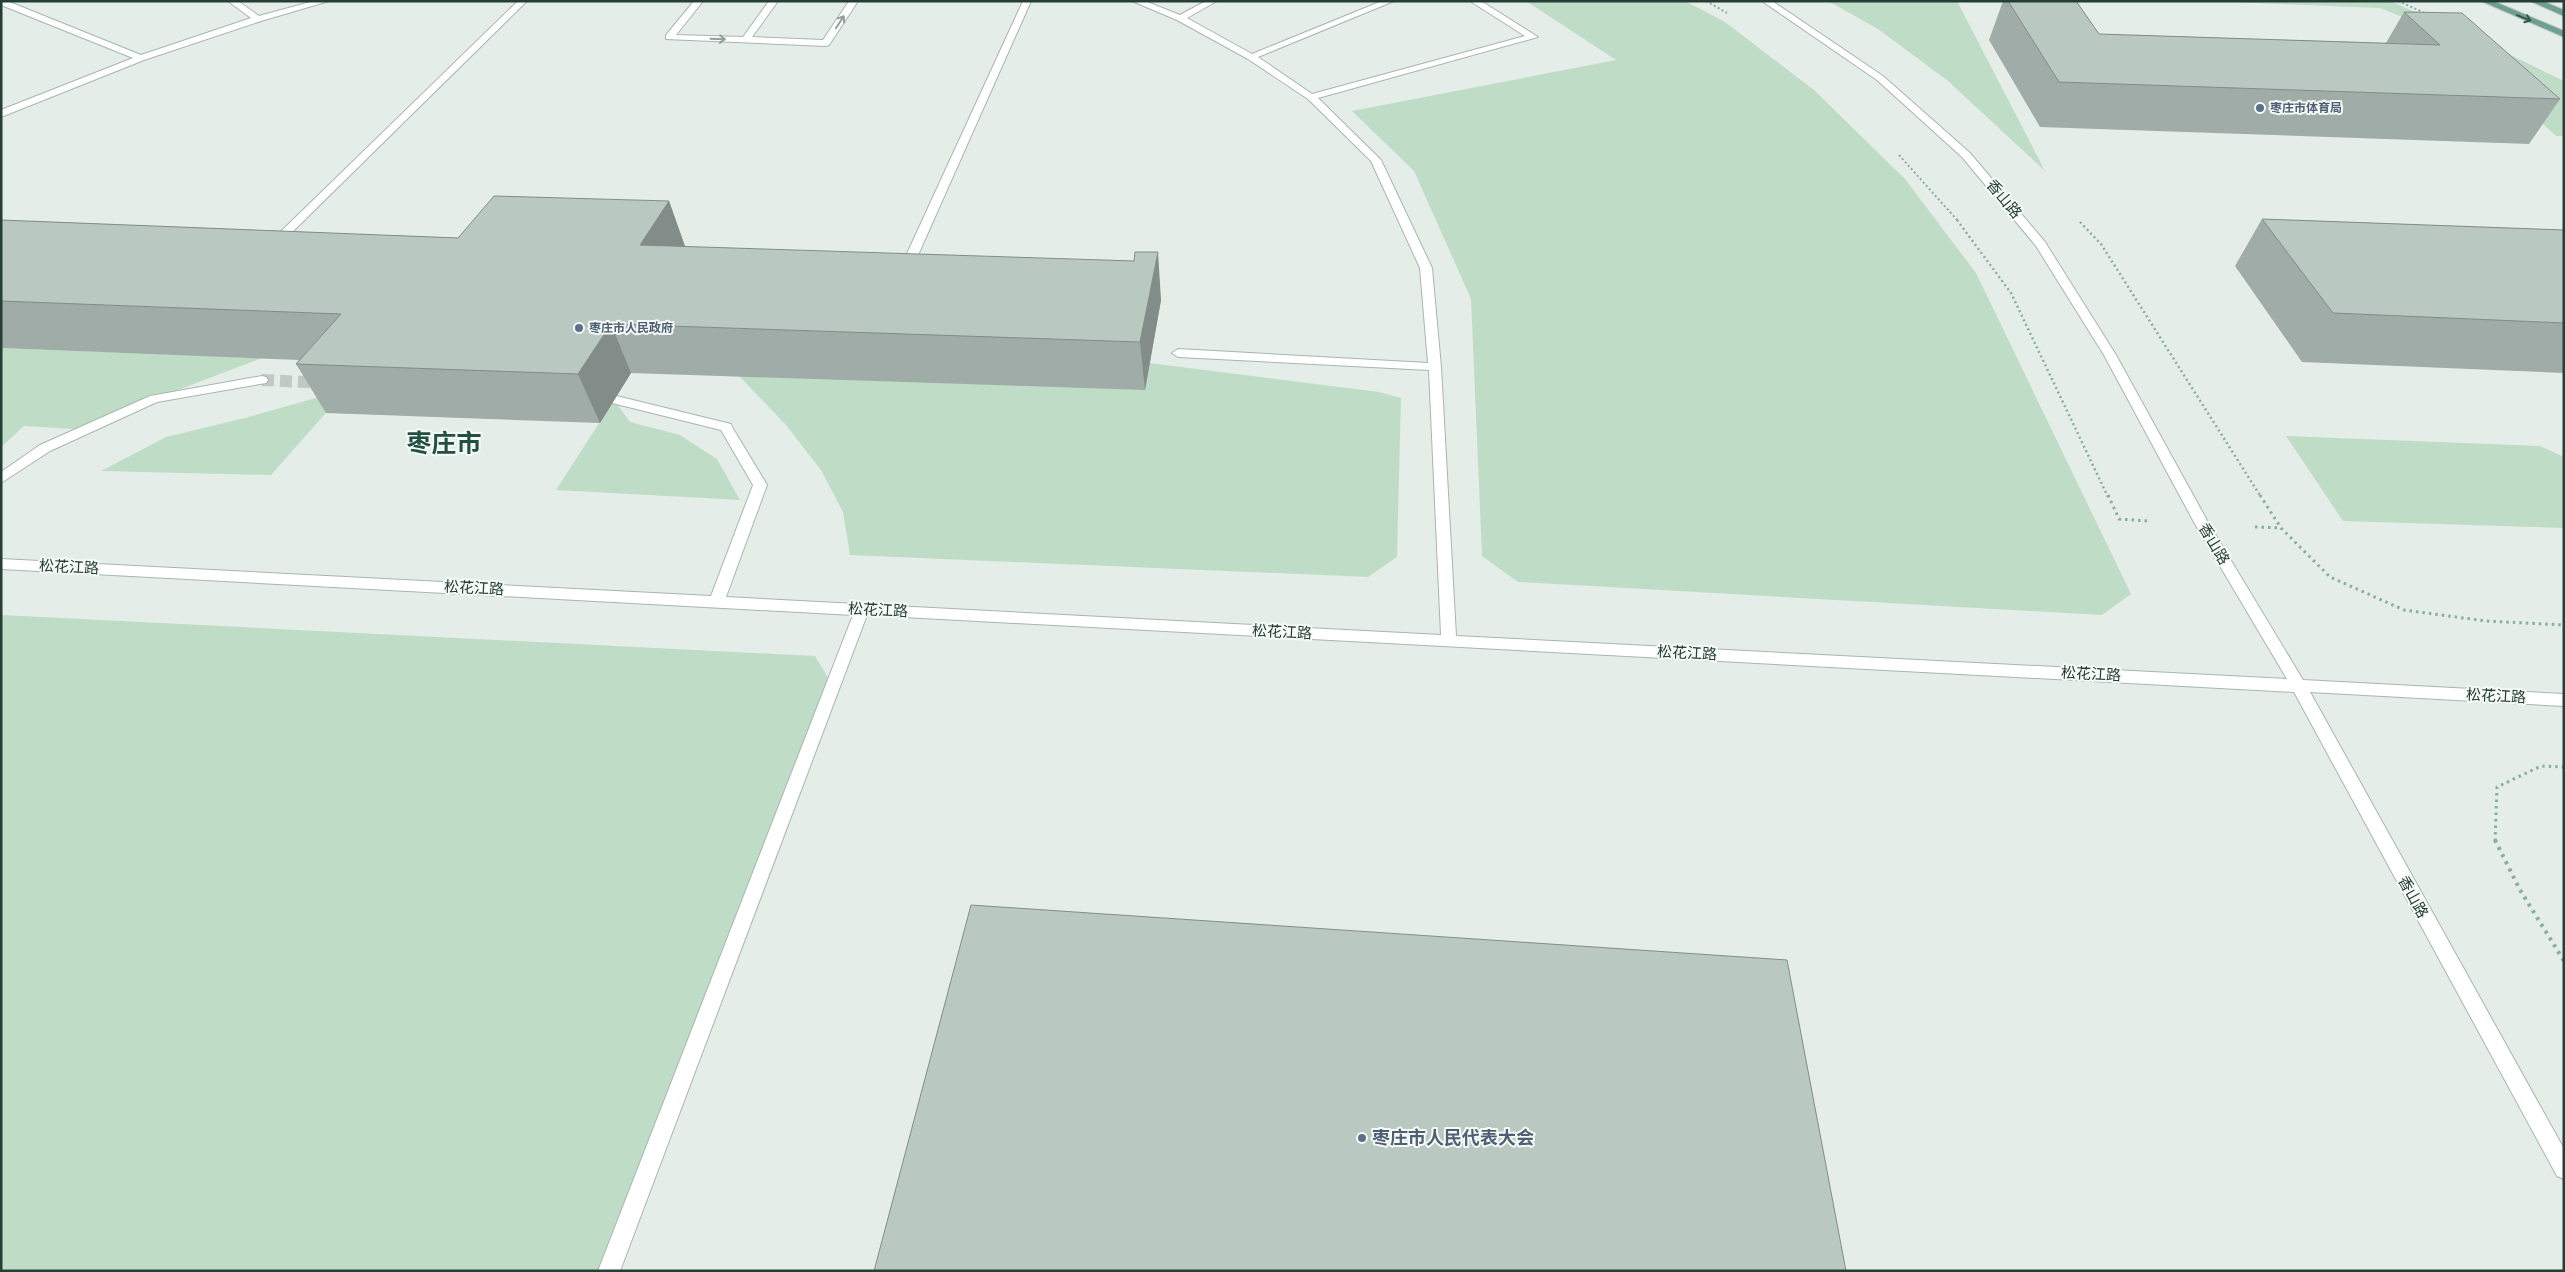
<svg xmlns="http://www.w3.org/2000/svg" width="2565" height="1272" font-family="Cabin,'Noto Sans SC',sans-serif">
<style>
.green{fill:#bfddc6}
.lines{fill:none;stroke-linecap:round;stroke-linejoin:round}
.minor-tunnel{stroke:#bfcac5;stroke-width:12;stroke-dasharray:12 6;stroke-linecap:butt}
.minor-casing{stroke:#a8b5b0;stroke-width:2}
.major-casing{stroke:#c2c9c7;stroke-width:2}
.path-far3{stroke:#87afa1;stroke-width:2;stroke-dasharray:2 2.5;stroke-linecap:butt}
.path-far2{stroke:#87afa1;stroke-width:2.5;stroke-dasharray:2 3;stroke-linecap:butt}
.path-far1{stroke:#87afa1;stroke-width:3;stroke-dasharray:2.5 4;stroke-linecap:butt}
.path{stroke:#87afa1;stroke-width:4;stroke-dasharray:3 5;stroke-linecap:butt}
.minor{fill:#fff;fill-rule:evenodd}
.major{fill:#6ca091;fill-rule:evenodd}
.wall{fill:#a0aca7}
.shaded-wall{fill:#828c88}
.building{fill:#bac8c2;stroke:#828c88}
.oneway{stroke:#37564d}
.oneway2{stroke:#929e9a}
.service-dot{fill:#5c6f8a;stroke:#f5faf7;stroke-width:2}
.labels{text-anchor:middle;stroke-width:4;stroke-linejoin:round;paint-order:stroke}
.far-service-label{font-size:12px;font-weight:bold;fill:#4e5e75;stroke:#f5faf7;text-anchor:start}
.street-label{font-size:15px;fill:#253e36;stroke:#f5faf7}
.near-service-label{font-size:18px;font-weight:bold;fill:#4e5e75;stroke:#f5faf7;text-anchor:start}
.town-label{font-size:25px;font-weight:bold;fill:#215043;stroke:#f5faf7}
</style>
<rect width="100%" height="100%" fill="#e5ede9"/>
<path class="green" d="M1526,1H1685L1725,22L1814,90L1905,179L1976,273L2131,594L2102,615L1518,582L1482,556L1471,299L1414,171L1352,111L1616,60Z
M1828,1H1957L2045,171L1948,81L1878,29Z
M2205,1H2390L2475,38L2564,81V136H2556L2445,34L2380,8Z
M1,348L262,358L152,400L87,430L24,426L1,447Z
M1149,363L1379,392L1401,398L1397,557L1368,577L850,555L843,512L821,470L786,425L739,376Z
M347,389L271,475L101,471L166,437L249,417Z
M614,400L630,422L680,435L717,459L740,500L556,490Z
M2286,436L2540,446L2564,457V528L2343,521Z
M1,615L815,656L831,683L603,1271H1Z"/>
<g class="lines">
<path class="minor-tunnel" d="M262,380L325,383"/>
<defs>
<path id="minor" d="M1,1H7L141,55L251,18L228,1H238L259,16L314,1H329L261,21L144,60L1,117V110L133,58L1,5Z
M518,1H527L276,248H268V244Z
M694,1H703L676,35L743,37L769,1H778L752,37L823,40L849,1H858L829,45L826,46L666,39V35Z
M1023,1H1031L911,271L905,274L901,273L899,271Z
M1132,1H1145L1180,15L1206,1H1217L1187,18L1252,54L1382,1H1394L1258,57L1312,94L1525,36L1470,1H1481L1538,37L1318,98L1381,160L1432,268L1441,367L1456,636L2287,679L2195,524L2104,355L2036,246L1962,157L1877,80L1762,1H1772L1883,76L1970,153L2045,242L2116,355L2209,524L2303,680L2564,694V706L2310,692L2564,1149V1179L2557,1176L2294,692L867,615L620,1271H598L853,615L1,569V559L711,596L753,485L721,430L592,398L590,395L596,391L731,424L732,427L767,485L726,597L1441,635L1429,370L1178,357L1172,353L1178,349L1428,363L1420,268L1371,161L1308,99L1248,59L1177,20Z
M262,376L266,377L268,380L266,383L157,402L50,451L1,483V472L40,445L150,396Z"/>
<path id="major" d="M2481,1H2493L2564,31V37Z
M2530,1H2542L2564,10V16Z"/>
</defs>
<use href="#minor" class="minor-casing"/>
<use href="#major" class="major-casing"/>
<path class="path-far3" d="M1706,1L1727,13
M2398,1L2427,14
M1899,155L1958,221"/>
<path class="path-far2" d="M1957,220L2011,293L2108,497
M2080,222L2101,244L2261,497"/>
<path class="path-far1" d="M2108,495L2119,519L2149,521
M2260,495L2281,528L2330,577L2404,610L2486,621L2564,625
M2255,527L2281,528
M2495,841L2497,787L2541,766L2564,767"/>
<path class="path" d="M2495,840L2520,890L2564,961"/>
<use href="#minor" class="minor"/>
<use href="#major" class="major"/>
</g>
<path class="wall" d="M2003,1H2076L2099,34L2386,43L2404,12L2560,99L2529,144L2040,127L1989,40Z
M669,201L685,247L1161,300L1145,390L631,373L600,423L326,413L296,364L299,360L1,348V220L458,238Z
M2262,219L2564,230V373L2302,362L2235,266Z"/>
<path class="shaded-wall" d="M669,201L686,249L640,245Z
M1158,252L1161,300L1145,390L1140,342Z
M611,324L631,373L600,423L578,374Z"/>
<path class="building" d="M2008,1H2076L2099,34L2440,45L2404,12L2462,13L2560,99L2059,82Z
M494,196L669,201L640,245L1134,261L1135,252H1158L1140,342L611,324L578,374L296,364L341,314L1,301V220L458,238Z
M2262,219L2564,230V323L2333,313Z
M971,905L1787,960L1846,1271H874Z"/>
<defs><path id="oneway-shaft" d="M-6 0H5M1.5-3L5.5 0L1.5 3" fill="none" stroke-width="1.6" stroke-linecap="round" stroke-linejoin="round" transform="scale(1.25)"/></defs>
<use class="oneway" href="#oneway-shaft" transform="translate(2524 18) rotate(22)"/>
<g class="oneway2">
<use href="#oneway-shaft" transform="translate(840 22) rotate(-57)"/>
<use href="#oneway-shaft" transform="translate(718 39) rotate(2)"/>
</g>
<g class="service-dot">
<circle cx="2260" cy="108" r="5"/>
<circle cx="579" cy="328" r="5"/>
<circle cx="1362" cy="1138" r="5"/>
</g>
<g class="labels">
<g class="far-service-label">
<text x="2270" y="112">枣庄市体育局</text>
<text x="589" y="332">枣庄市人民政府</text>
</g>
<g class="street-label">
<text transform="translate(2004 199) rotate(50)" y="5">香山路</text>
<text transform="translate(2214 544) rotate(59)" y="5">香山路</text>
<text transform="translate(69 567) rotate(3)" y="5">松花江路</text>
<text transform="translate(474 588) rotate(3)" y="5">松花江路</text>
<text transform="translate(878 610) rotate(3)" y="5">松花江路</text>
<text transform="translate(1282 632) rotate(3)" y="5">松花江路</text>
<text transform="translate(1687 653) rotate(3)" y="5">松花江路</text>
<text transform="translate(2091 674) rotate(3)" y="5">松花江路</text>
<text transform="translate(2496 696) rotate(3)" y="5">松花江路</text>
<text transform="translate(2413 897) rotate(61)" y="5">香山路</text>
</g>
<g class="near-service-label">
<text x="1372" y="1144">枣庄市人民代表大会</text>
</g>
<g class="town-label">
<text x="444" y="452">枣庄市</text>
</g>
</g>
<rect width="2565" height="1272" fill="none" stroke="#253e36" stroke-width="5"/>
</svg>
